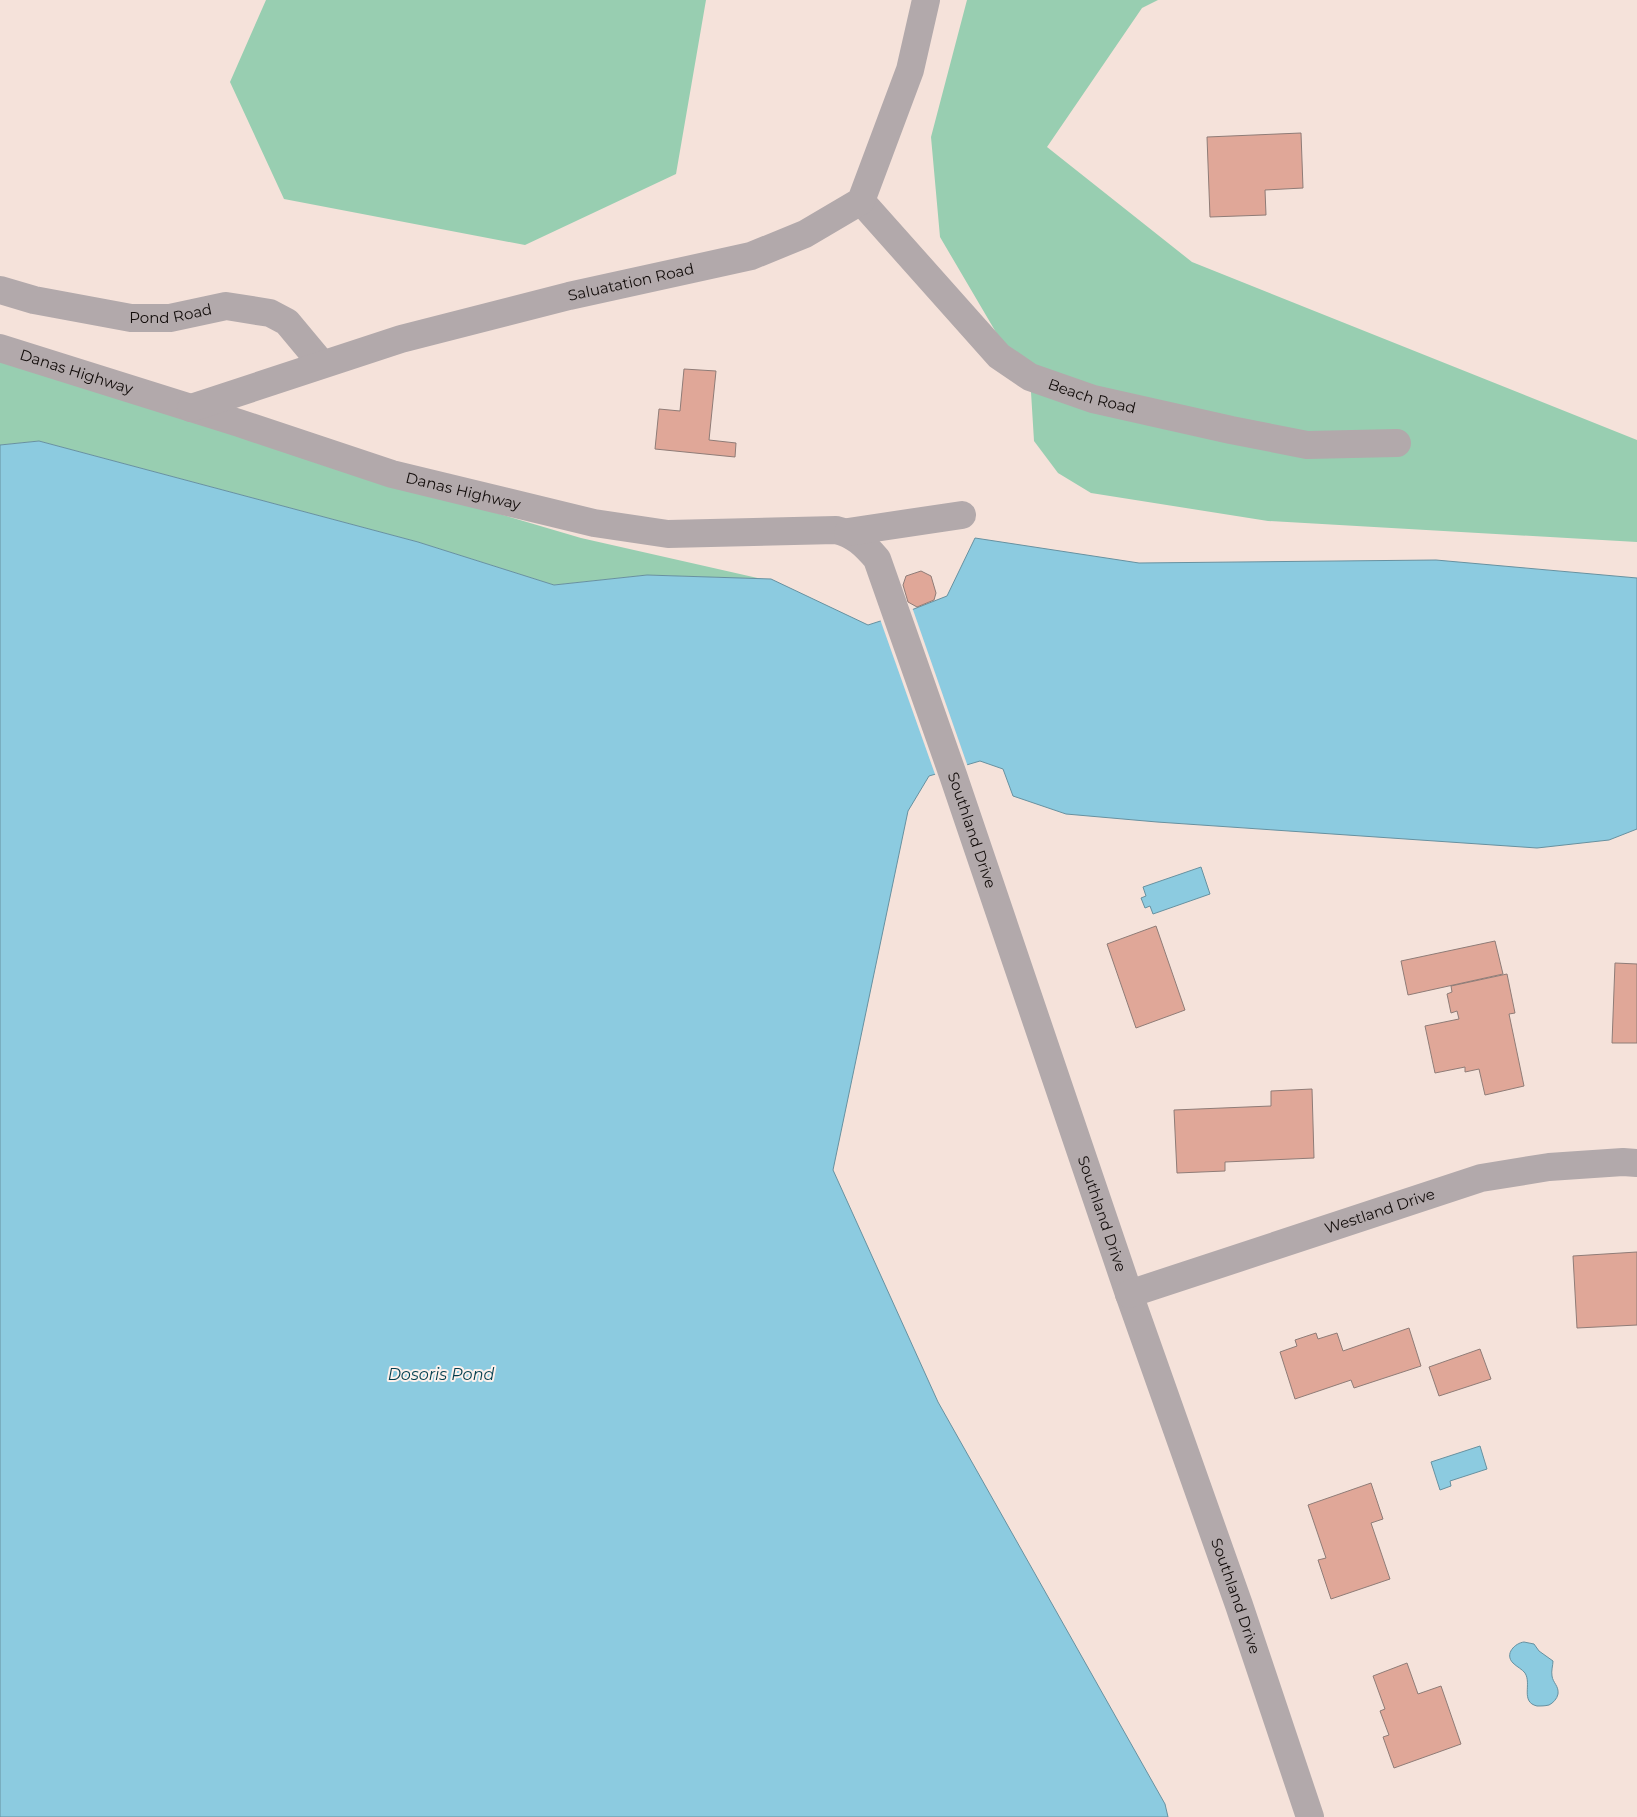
<svg xmlns="http://www.w3.org/2000/svg" width="1637" height="1817" font-family="Montserrat,sans-serif">
<style>
.green{fill:#98ceb1}
.water{fill:#8ccbe0;stroke:#6791a0}
.pier{fill:#f5e2da}
.building{fill:#e0a798;stroke:#8f7c77}
.lines{fill:none;stroke-linecap:round;stroke-linejoin:round}
.minor{stroke:#b2a9ab;stroke-width:28}
.labels{text-anchor:middle;stroke-width:4;stroke-linejoin:round;paint-order:stroke}
.street-label{font-size:15px;fill:#110b09;stroke:#fdf1ec}
.water-label{font-size:16px;font-style:italic;fill:#023d4d;stroke:#fdf1ec}
</style>
<rect width="100%" height="100%" fill="#f5e2da"/>
<path class="green" d="M266,0H706L676,174L525,245L284,199L230,82Z
M967,0H1158L1142,8L1047,147L1192,262L1637,440V542L1268,521L1091,493L1058,473L1034,441L1031,392L940,237L931,137Z
M0,355L265,445L581,538L762,579L647,575L554,585L418,542L39,441L0,445Z"/>
<path class="water" d="M39,441L418,542L554,585L647,575L771,579L868,625L896,616L947,596L975,538L1139,563L1436,560L1637,578V829L1609,840L1537,848L1157,822L1066,814L1013,796L1003,769L980,761L929,776L908,811L833,1170L938,1402L1165,1804L1168,1817H0V445Z
M1201,867L1210,894L1153,914L1150,906L1145,908L1141,898L1146,896L1143,887Z
M1480,1446L1487,1469L1450,1481L1451,1486L1440,1490L1431,1462Z
M1524,1642L1534,1644L1539,1651L1553,1661C1553,1665 1551,1671 1552,1676C1553,1683 1559,1686 1558,1694C1557,1699 1553,1703 1549,1705C1545,1706 1541,1706 1537,1706C1520,1702 1532,1684 1525,1673C1522,1669 1517,1667 1513,1663C1504,1654 1515,1643 1524,1642Z"/>
<path class="pier" d="M912,607L968,767L936,777L880,619Z"/>
<path class="building" d="M1301,133L1303,188L1265,190L1266,215L1210,217L1207,137Z
M684,369L716,371L709,440L736,443L735,457L655,449L659,409L680,411Z
M921,571L931,576L936,593L934,600L917,607L908,602L903,585L906,576Z
M1156,926L1185,1010L1136,1028L1107,944Z
M1495,941L1503,974L1408,995L1401,961Z
M1615,963L1637,964V1043H1612Z
M1507,974L1515,1013L1509,1014L1524,1086L1485,1095L1479,1069L1465,1072V1067L1435,1073L1425,1026L1459,1019L1457,1011L1451,1013L1447,994L1452,992L1451,986Z
M1312,1089L1314,1158L1225,1162V1171L1177,1173L1174,1110L1271,1106V1091Z
M1637,1252V1325L1577,1328L1573,1256Z
M1409,1328L1421,1366L1354,1388L1351,1380L1295,1399L1280,1352L1297,1346L1295,1340L1316,1333L1318,1339L1337,1333L1343,1351Z
M1480,1349L1491,1379L1439,1396L1429,1367Z
M1371,1483L1383,1519L1371,1523L1390,1579L1331,1599L1318,1560L1326,1558L1308,1505Z
M1407,1663L1418,1694L1441,1686L1461,1744L1394,1768L1383,1737L1389,1735L1380,1711L1385,1709L1373,1676Z"/>
<g class="lines">
<g class="minor">
<path id="s1" d="M861,201L999,356L1030,377L1093,399L1231,430L1307,445L1397,443"/>
<path id="s2" d="M0,290L34,300L131,318H170L226,306L270,313L287,322L322,364"/>
<path id="s3" d="M0,348L239,423L392,474L594,523L668,534L836,530C854,534 865,545 877,559L953,775L1129,1294L1239,1605L1310,1817"/>
<path id="s4" d="M191,408L401,339L569,296L751,256L805,234L861,201L910,70L926,0"/>
<path d="M848,532L962,515"/>
<path id="s5" d="M1129,1294L1481,1178L1549,1167L1623,1162L1637,1163"/>
</g>
</g>
<g class="labels">
<g class="street-label">
<text dy="5" stroke="none"><textPath href="#s4" startOffset="458">Saluatation Road</textPath></text>
<text dy="5" stroke="none"><textPath href="#s2" startOffset="174">Pond Road</textPath></text>
<text dy="5" stroke="none"><textPath href="#s3" startOffset="80">Danas Highway</textPath></text>
<text dy="5" stroke="none"><textPath href="#s1" startOffset="310">Beach Road</textPath></text>
<text dy="5" stroke="none"><textPath href="#s3" startOffset="485">Danas Highway</textPath></text>
<text dy="5" stroke="none"><textPath href="#s3" startOffset="1201">Southland Drive</textPath></text>
<text dy="5" stroke="none"><textPath href="#s5" startOffset="264">Westland Drive</textPath></text>
<text dy="5" stroke="none"><textPath href="#s3" startOffset="1606">Southland Drive</textPath></text>
<text dy="5" stroke="none"><textPath href="#s3" startOffset="2011">Southland Drive</textPath></text>
</g>
<g class="water-label">
<text x="441" y="1380">Dosoris Pond</text>
</g>
</g>
</svg>
